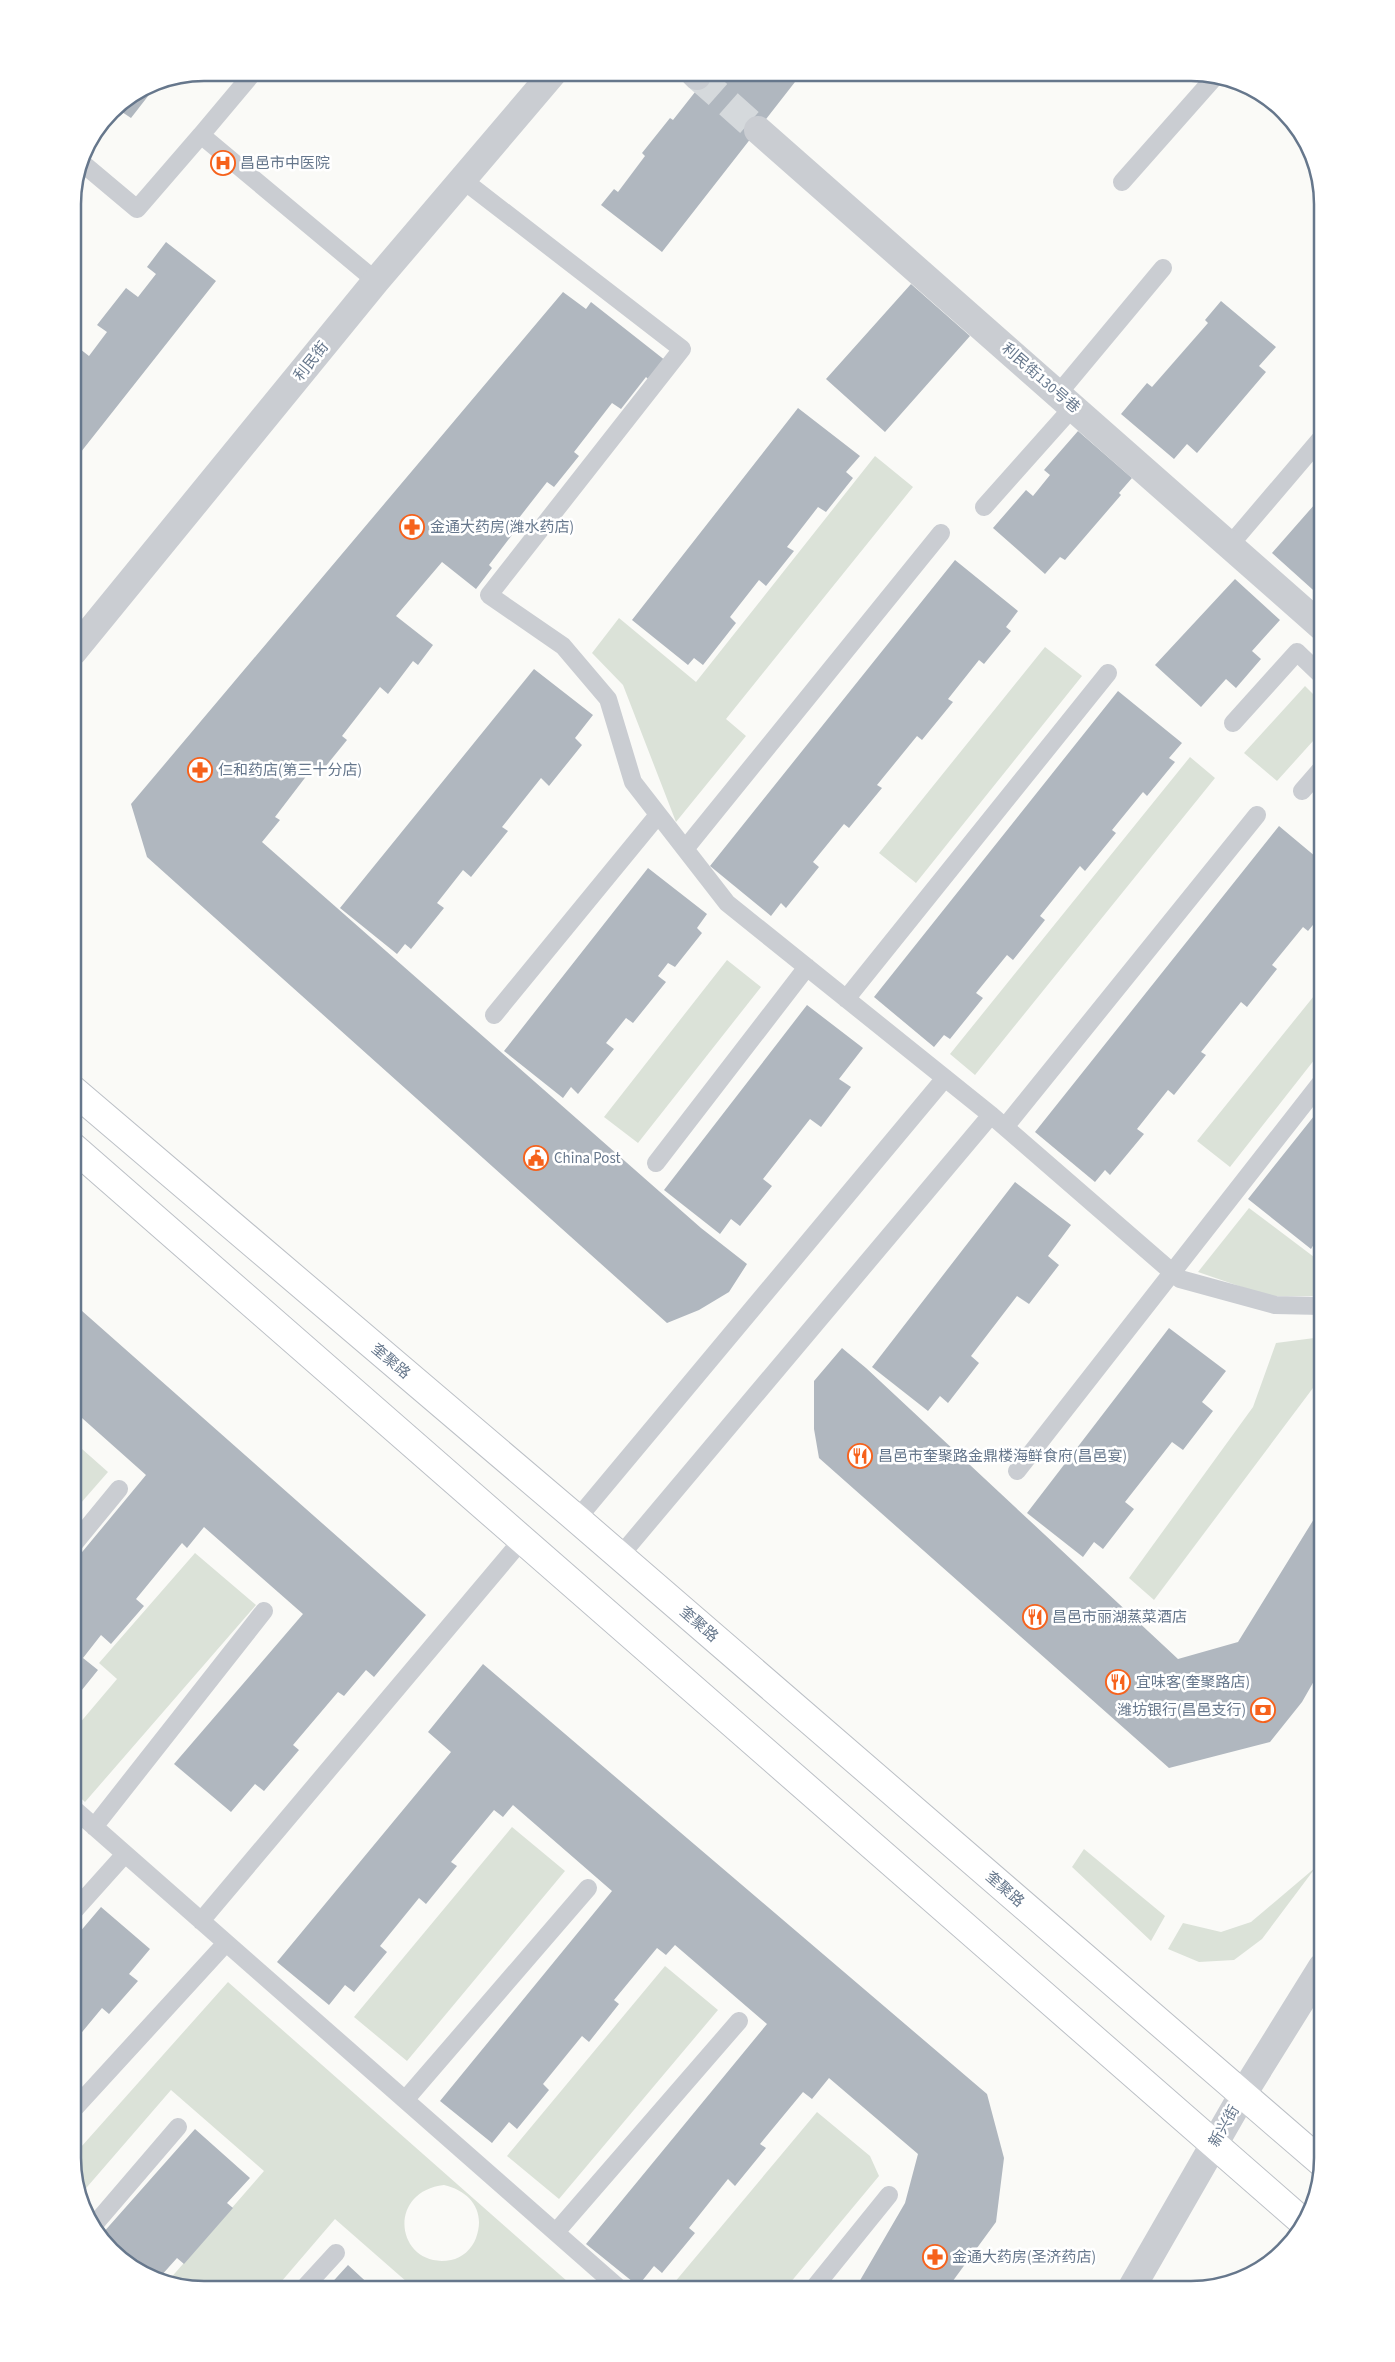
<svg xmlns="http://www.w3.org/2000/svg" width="1395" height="2362" font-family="'Source Sans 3','Noto Sans SC',sans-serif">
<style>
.green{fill:#dbe2d8;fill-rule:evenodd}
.building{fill:#b0b7bf}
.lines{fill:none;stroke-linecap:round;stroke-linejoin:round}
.minor-tunnel{stroke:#d5d9dc;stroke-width:28;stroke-dasharray:28 14;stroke-linecap:butt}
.secondary-casing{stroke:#bcc0c6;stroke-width:30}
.service{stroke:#cacdd2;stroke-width:18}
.minor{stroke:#cacdd2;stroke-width:28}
.tertiary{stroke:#cacdd2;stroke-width:28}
.secondary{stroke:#fff;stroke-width:28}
.labels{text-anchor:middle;stroke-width:5;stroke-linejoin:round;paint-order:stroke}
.poi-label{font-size:15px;fill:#66778c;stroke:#fff;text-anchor:start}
.street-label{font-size:15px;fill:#66778c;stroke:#fff}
.rim{fill:none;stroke:#66778c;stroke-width:2.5}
</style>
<rect width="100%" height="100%" fill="#fafaf7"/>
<path class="green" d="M875,456L913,487L726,719L746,736L676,822L623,685L592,653L619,618L696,682Z
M1045,647L1082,676L916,883L879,853Z
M1305,686L1322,703V731L1277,781L1244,753Z
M1190,757L1215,778L975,1075L950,1054Z
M727,960L761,987L638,1143L604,1117Z
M1322,986V1050L1230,1167L1197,1141Z
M1249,1208L1322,1263V1296H1268L1198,1272Z
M1322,1337V1376L1154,1600L1129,1578L1253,1407L1276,1343Z
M73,1441L108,1472L73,1512Z
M195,1553L256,1605L85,1802L73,1791V1731L117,1679L99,1663Z
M512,1827L565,1871L407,2061L354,2017Z
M1084,1849L1165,1916L1151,1941L1072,1867Z
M1316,1867L1262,1939L1234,1960L1199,1962L1168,1949L1183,1923L1221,1932L1251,1922Z
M665,1966L718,2010L559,2199L507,2156Z
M228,1982L576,2289H415L335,2219L275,2289H196L169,2280L264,2171L171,2090L81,2194L73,2156ZM444,2185C470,2191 486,2211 476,2238C472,2249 462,2258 451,2260C397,2270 384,2192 444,2185Z
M817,2112L870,2156L879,2176L785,2289H669Z"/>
<path class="building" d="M706,73H802L662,252L601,205L614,189L618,192L645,156L642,153L670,118L673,120L699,87Z
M154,82H159L131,118L116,108Z
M166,242L216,281L73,462V358L80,349L89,356L107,332L97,325L126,288L138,297L156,274L147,267Z
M911,284L970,336L885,432L826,379Z
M563,292L586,309L591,302L666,361L650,381L646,377L621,409L612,403L574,452L579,456L554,487L547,482L508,532L512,535L489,565L492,568L476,589L442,562L396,616L433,645L418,665L413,661L388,694L380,687L342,736L347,740L321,772L314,766L275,817L280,820L262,842L701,1228L747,1264L729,1292L699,1310L667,1323L147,857L131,804Z
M1221,301L1276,347L1259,366L1266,372L1197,453L1187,444L1174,459L1121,414L1147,383L1152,387L1208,323L1205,320Z
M798,408L860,456L846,472L853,478L826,512L818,507L787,547L794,551L766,586L759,580L730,617L736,623L703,665L694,658L688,665L632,620Z
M1078,431L1132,478L1119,493L1121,495L1065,560L1060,557L1045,574L993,528L1026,490L1033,496L1050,475L1044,470Z
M1322,496V598L1272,553Z
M955,560L1018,611L1006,627L1011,631L984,664L979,660L948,699L953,702L922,740L917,736L877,785L882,788L849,828L844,824L813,862L819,867L786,908L781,903L771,916L710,866Z
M1235,579L1280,620L1252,651L1261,659L1236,688L1226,679L1201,707L1155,665Z
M534,669L593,715L575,738L582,745L549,786L541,778L502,827L508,831L471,877L463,870L437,903L444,908L411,949L405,944L397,954L340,908Z
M1118,691L1182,743L1169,758L1175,762L1147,796L1143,792L1112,830L1116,833L1085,871L1080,866L1040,916L1045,920L1013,960L1007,955L976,993L983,998L950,1039L944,1035L934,1047L874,997Z
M1322,798V813L1315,806Z
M1279,826L1322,862V914L1308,931L1303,927L1272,965L1277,969L1247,1007L1241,1002L1201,1052L1206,1055L1174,1095L1168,1090L1137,1129L1144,1134L1110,1175L1105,1170L1095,1182L1035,1132Z
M648,868L707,914L697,928L702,933L675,967L668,963L658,976L666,982L633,1023L626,1018L606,1043L614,1049L578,1094L571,1087L563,1098L504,1051Z
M807,1005L863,1048L839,1079L851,1087L821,1127L810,1119L763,1179L772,1186L740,1226L731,1219L720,1234L664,1190Z
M1322,1106V1247L1316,1241L1311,1249L1248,1199Z
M1015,1182L1071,1225L1048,1256L1059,1265L1029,1304L1017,1296L971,1356L979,1363L948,1403L940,1396L928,1411L872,1367Z
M73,1303L426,1615L374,1677L366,1670L344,1696L338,1692L293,1745L299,1750L264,1791L255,1784L231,1812L174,1764L303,1614L204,1527L187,1548L182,1543L136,1599L144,1606L111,1644L101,1635L83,1658L98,1670L73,1701V1563L146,1475L73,1410Z
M1169,1328L1226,1371L1202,1402L1213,1411L1183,1450L1172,1442L1125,1502L1134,1509L1103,1549L1094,1542L1083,1557L1027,1513Z
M842,1348L866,1368L1178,1659L1238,1642L1322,1506V1667L1302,1702L1270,1742L1169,1768L819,1458L814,1429V1381Z
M483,1664L987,2094L1004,2158L996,2222L947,2289H855L905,2203L918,2154L829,2078L812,2099L803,2092L760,2144L766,2148L735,2186L728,2179L689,2228L695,2233L662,2273L654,2266L638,2286L586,2244L767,2024L675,1945L666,1955L657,1948L614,2000L619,2004L589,2042L582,2036L543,2084L549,2090L517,2129L509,2122L492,2143L440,2101L612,1891L513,1805L503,1817L494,1810L451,1862L457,1866L426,1904L419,1898L380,1946L387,1952L354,1992L345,1985L329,2005L277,1962L451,1752L428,1732Z
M73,1703L78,1707L73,1713Z
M101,1907L150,1949L129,1974L138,1981L109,2014L102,2008L73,2043V1940Z
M195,2129L250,2178L227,2203L233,2208L184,2264L177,2258L160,2277L131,2267L102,2234Z
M348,2265L374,2289H326Z"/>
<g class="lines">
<path class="minor-tunnel" d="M697,76L758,130"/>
<defs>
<path id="secondary" d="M73,1090L577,1519L1321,2162
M73,1147L1303,2222"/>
</defs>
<use href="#secondary" class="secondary-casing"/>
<path class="service" d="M253,73L201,135L376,281
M81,162L137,209L201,135
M463,180L682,349L489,595L563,646L608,699L633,782L727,903L991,1115L1180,1279L1275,1305L1322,1306
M1122,182L1214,78
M1058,394L1163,268
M984,507L1073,407
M1230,545L1322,437
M1233,723L1297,652L1322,676
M1302,791L1322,768
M685,849L941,533
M846,999L1108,673
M494,1015L658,815
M1005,1127L1257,815
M656,1163L807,967
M1017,1471L1322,1081
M577,1519L945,1078
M73,1545L119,1489
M620,1556L991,1115
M73,1808L620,2289
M94,1827L264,1611
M73,1912L125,1854
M201,1921L522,1540
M405,2100L588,1888
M73,2110L226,1943
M94,2225L178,2127
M556,2232L739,2021
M303,2289L336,2253
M813,2289L889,2195"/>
<path class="minor" d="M694,73L697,76
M758,130L1322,627"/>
<path class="tertiary" d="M73,652L376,281L553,73
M1131,2289L1243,2094L1322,1967"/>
<use href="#secondary" class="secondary"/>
</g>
<defs>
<symbol id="hospital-ring" viewBox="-11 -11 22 22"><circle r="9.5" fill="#fff" stroke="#f6621c" stroke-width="1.5"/><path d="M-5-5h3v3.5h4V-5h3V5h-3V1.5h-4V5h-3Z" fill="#f6621c"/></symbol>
<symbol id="pharmacy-ring" viewBox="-11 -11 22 22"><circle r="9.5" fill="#fff" stroke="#f6621c" stroke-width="1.5"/><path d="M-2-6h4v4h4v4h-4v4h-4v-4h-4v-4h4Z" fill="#f6621c"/></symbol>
<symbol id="civic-ring" viewBox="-11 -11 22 22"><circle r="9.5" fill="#fff" stroke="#f6621c" stroke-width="1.5"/><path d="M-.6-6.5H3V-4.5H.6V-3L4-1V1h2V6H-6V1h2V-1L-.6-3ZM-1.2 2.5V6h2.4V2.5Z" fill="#f6621c"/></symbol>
<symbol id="restaurant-ring" viewBox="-11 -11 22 22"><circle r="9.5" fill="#fff" stroke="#f6621c" stroke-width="1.5"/><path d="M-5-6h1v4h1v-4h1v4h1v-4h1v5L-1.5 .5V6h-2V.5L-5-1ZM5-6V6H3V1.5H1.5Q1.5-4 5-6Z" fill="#f6621c"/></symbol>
<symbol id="bank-ring" viewBox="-11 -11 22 22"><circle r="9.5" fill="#fff" stroke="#f6621c" stroke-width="1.5"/><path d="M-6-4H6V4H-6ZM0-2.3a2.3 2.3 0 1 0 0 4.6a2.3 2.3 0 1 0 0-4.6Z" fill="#f6621c"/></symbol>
</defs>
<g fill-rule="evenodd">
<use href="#hospital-ring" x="209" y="149" width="28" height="28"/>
<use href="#pharmacy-ring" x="398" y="513" width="28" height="28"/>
<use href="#pharmacy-ring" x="186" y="756" width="28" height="28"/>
<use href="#civic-ring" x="522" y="1144" width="28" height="28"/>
<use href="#restaurant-ring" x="846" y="1442" width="28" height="28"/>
<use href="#restaurant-ring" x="1021" y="1603" width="28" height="28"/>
<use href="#restaurant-ring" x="1104" y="1668" width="28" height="28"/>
<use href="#bank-ring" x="1249" y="1696" width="28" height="28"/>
<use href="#pharmacy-ring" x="921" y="2243" width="28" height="28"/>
</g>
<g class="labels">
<g class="poi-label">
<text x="240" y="168">昌邑市中医院</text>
<text x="430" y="532">金通大药房(潍水药店)</text>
<text x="218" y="775">仁和药店(第三十分店)</text>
<text x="554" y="1163">China Post</text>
<text x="878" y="1461">昌邑市奎聚路金鼎楼海鲜食府(昌邑宴)</text>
<text x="1052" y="1622">昌邑市丽湖蒸菜酒店</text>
<text x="1136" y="1687">宜味客(奎聚路店)</text>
<text x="1246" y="1715" text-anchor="end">潍坊银行(昌邑支行)</text>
<text x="952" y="2262">金通大药房(圣济药店)</text>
</g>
<g class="street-label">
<text transform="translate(311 361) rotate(-51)" y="5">利民街</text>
<text transform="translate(1041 378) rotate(41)" y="5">利民街130号巷</text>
<text transform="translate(391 1361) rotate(40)" y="5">奎聚路</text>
<text transform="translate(699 1624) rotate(41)" y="5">奎聚路</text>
<text transform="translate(1005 1889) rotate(41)" y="5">奎聚路</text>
<text transform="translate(1224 2126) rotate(-60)" y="5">新兴街</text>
</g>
</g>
<path d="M0 0H1395V2362H0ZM204 81H1191A123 123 0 0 1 1314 204V2158A123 123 0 0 1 1191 2281H204A123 123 0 0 1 81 2158V204A123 123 0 0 1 204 81Z" fill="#fff" fill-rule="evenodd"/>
<path class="rim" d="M204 81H1191A123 123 0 0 1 1314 204V2158A123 123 0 0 1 1191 2281H204A123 123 0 0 1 81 2158V204A123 123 0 0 1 204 81Z"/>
</svg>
